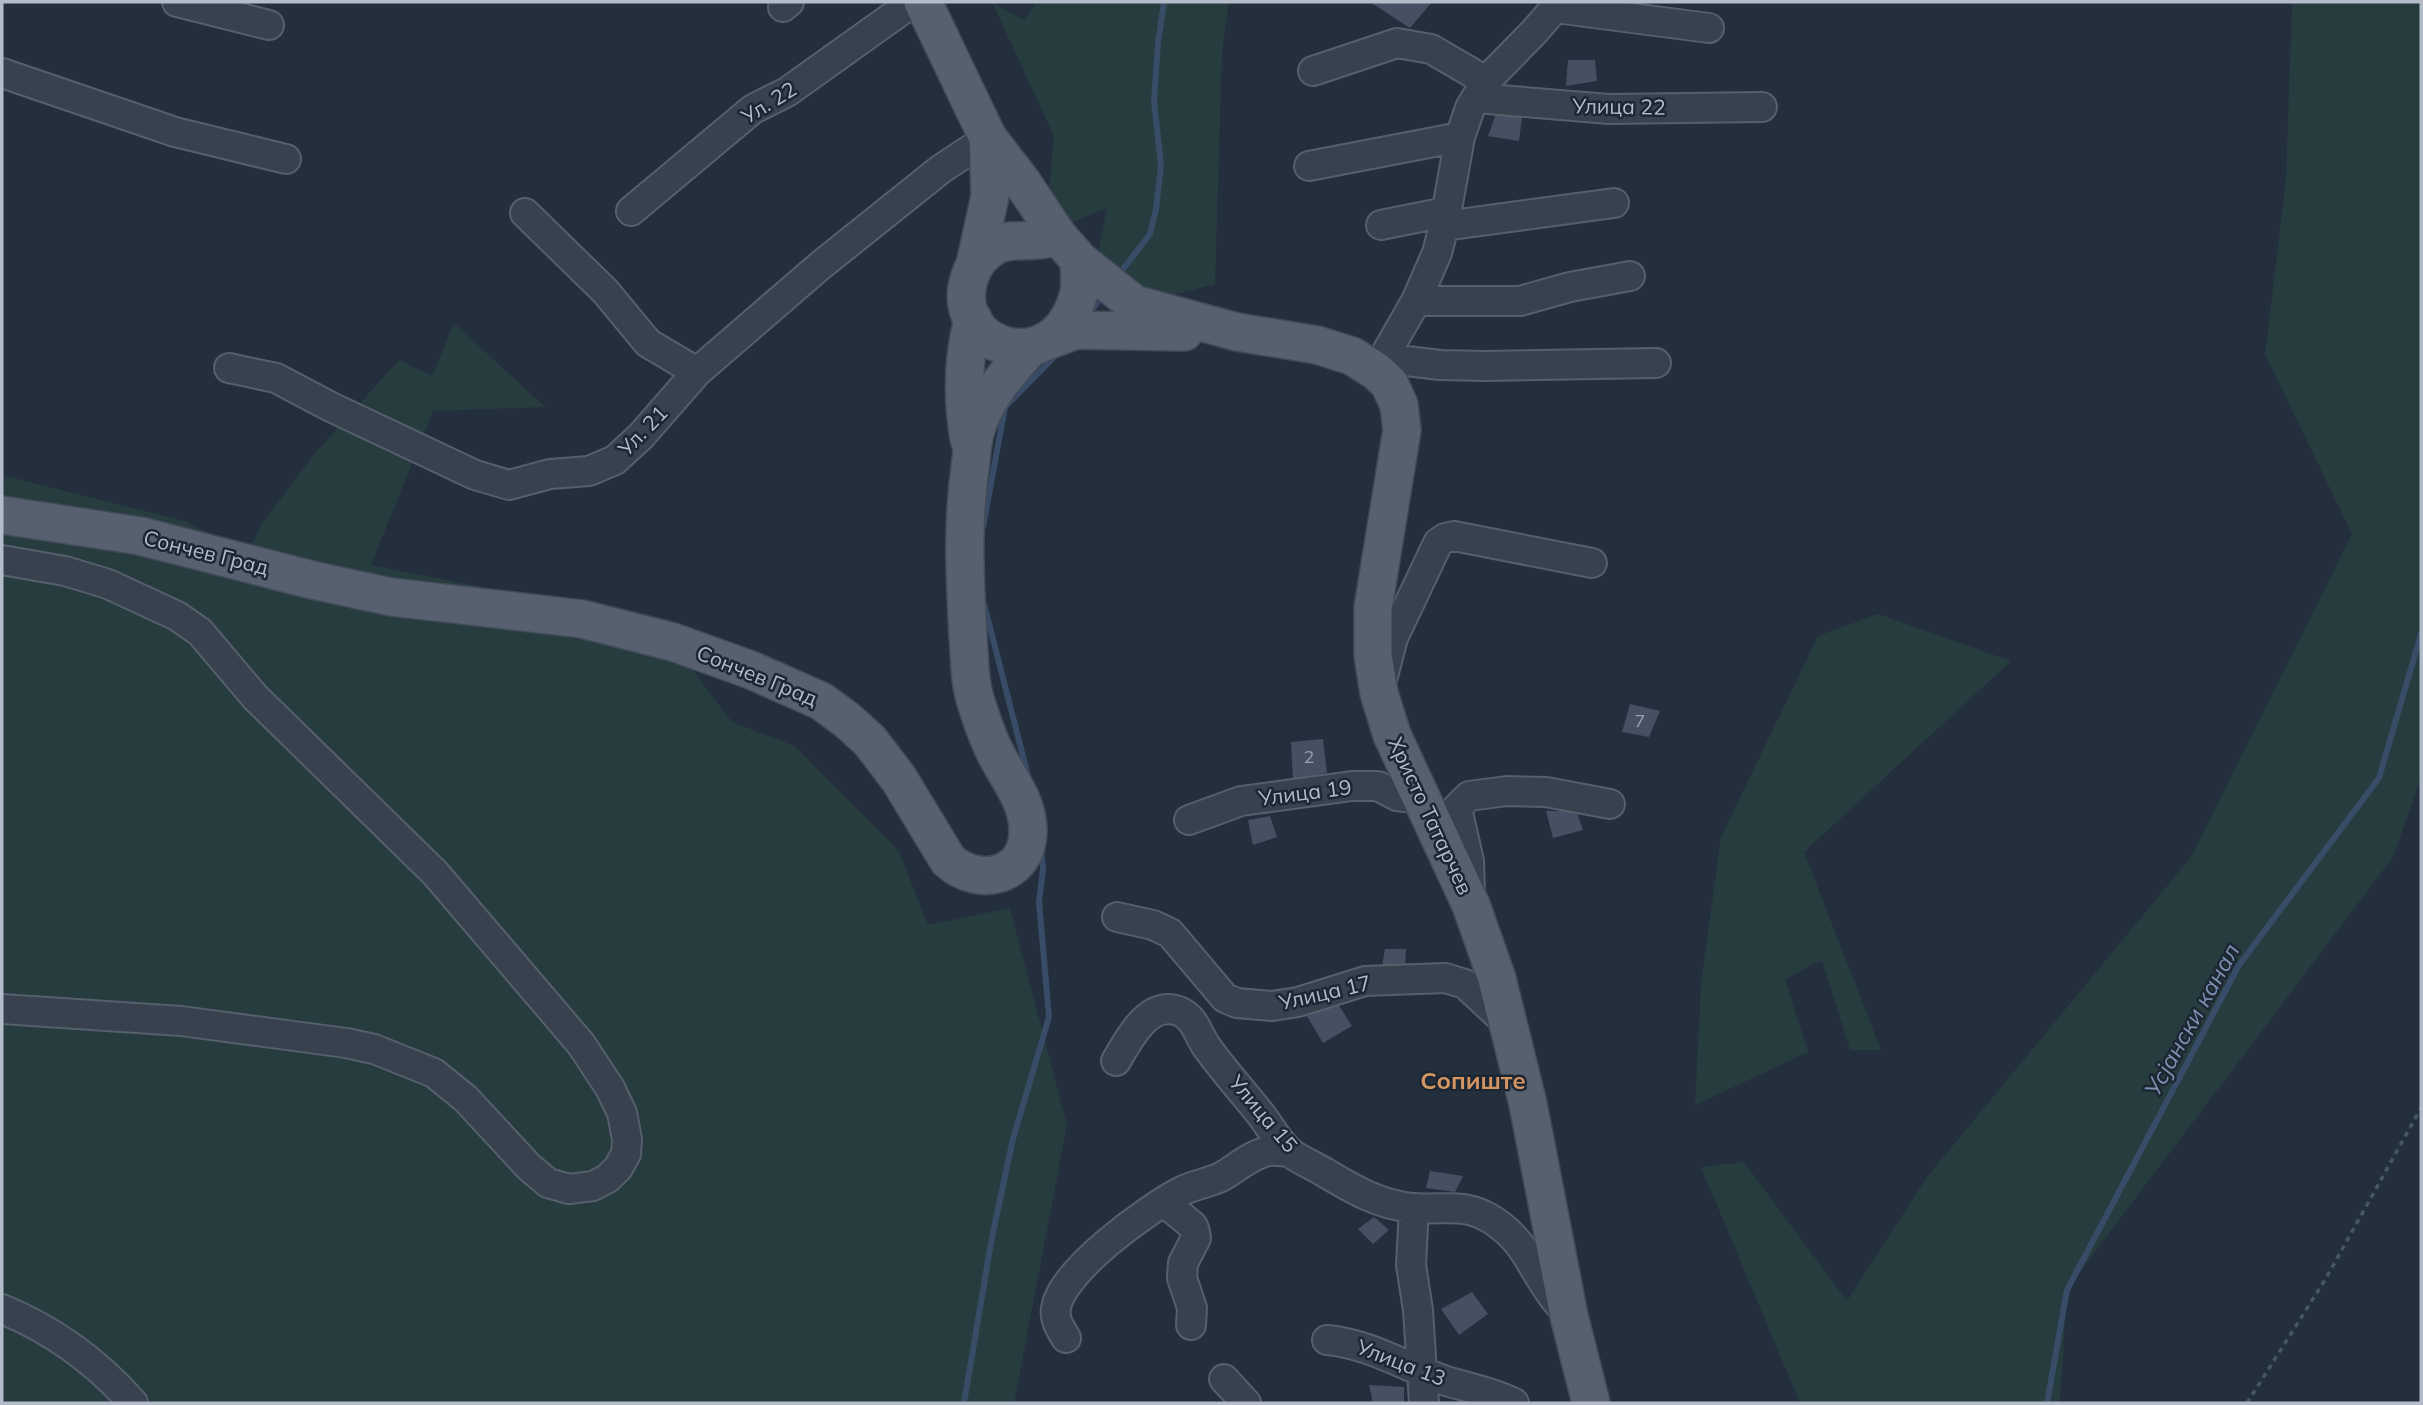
<svg xmlns="http://www.w3.org/2000/svg" width="2423" height="1405" font-family="Mulish,sans-serif">
<style>
.green{fill:#263c3f}
.lines{fill:none;stroke-linecap:round;stroke-linejoin:round}
.stream{stroke:#394c67;stroke-width:6}
.building{fill:#455162}
.minor-casing{stroke:#565f6c;stroke-width:32}
.major-casing{stroke:#414a57;stroke-width:40}
.path{stroke:#44595c;stroke-width:3.5;stroke-dasharray:5 5;stroke-linecap:butt}
.minor{stroke:#38414e;stroke-width:28}
.major{stroke:#56606e;stroke-width:37}
.labels{text-anchor:middle;stroke-width:5;stroke-linejoin:round;paint-order:stroke}
.number-label{font-size:18px;fill:#98a1af}
.street-label{font-size:21px;fill:#b4bcc9;stroke:#1d2633}
.water-label{font-size:23px;font-style:italic;fill:#7c92b1;stroke:#1d2633}
.quarter-label{font-size:24px;font-weight:bold;fill:#d59563;stroke:#1d2633}
</style>
<rect width="100%" height="100%" fill="#242f3e"/>
<path class="green" d="M992,2L1024,20L1037,2H1229L1222,53L1215,284L1146,302L1096,264L1107,208L1045,233L1054,136Z
M2292,2H2421V778L2393,857L2067,1289L2060,1403H1800L1701,1167L1744,1162L1847,1301L1927,1177L2191,857L2352,534L2265,354L2286,180Z
M454,323L545,407L433,411L371,565L578,606L691,668L732,722L795,746L899,851L928,925L1010,908L1067,1125L1014,1403H2V475L185,521L248,553L262,523L317,451L399,360L432,376Z
M1878,614L2011,661L1804,852L1881,1050H1850L1822,960L1785,979L1808,1052L1695,1105L1701,983L1721,837L1818,636Z"/>
<g class="lines">
<path class="stream" d="M1117,277L1150,234L1156,209L1161,165L1154,101L1158,43L1164,2
M1087,316L1104,294
M983,527L1005,407L1059,352
M984,604L1028,776
M964,1403L992,1237L1013,1139L1049,1017L1039,902L1043,869L1041,849
M2047,1403L2067,1290L2239,965L2379,778L2421,634"/>
</g>
<path class="building" d="M1375,2H1432L1410,28L1373,4Z
M1568,60H1595L1597,81L1566,86Z
M1497,111L1522,117L1519,141L1488,136Z
M1630,704L1660,711L1649,737L1622,732Z
M1323,739L1327,773L1293,779L1291,742Z
M1546,811H1576L1583,830L1553,838Z
M1270,816L1277,837L1253,845L1248,820Z
M1385,949H1406L1405,967L1382,966Z
M1338,1004L1352,1026L1323,1043L1307,1016Z
M1430,1171L1463,1176L1455,1192L1426,1188Z
M1374,1217L1389,1230L1373,1244L1358,1229Z
M1472,1292L1488,1314L1459,1335L1441,1309Z
M1369,1385L1404,1387V1403H1373Z"/>
<g class="lines">
<defs>
<path id="minor" d="M177,2L269,25
M783,7L789,2
M1555,8L1709,28
M1313,71L1397,43L1431,49L1486,81
M2,73L175,132L286,159
M1476,98L1609,109L1762,107
M1309,166L1460,137
M631,211L753,109L787,92L913,2
M525,213L605,291L648,343L697,372
M1381,225L1446,212
M1444,226L1614,203
M1416,301H1520L1570,287L1630,276
M1382,358L1440,365L1485,366L1656,363
M229,368L276,378L331,407L475,475L509,485L550,474L589,471L615,460L641,436L697,372L821,265L941,169L988,138
M1376,371L1416,301L1437,253L1444,226L1460,137L1470,108L1486,81L1534,32L1555,8V2
M2,560L65,571L108,584L177,616L200,632L255,697L435,873L581,1044L610,1088L622,1113L627,1139L626,1154L618,1168L608,1178L593,1186L569,1189L548,1183L529,1167L466,1099L434,1073L374,1049L346,1043L181,1021L2,1009
M1382,680L1393,638L1438,543L1445,538L1454,536L1592,563
M1189,820L1241,801L1352,786H1378L1397,796L1423,799
M1470,891L1469,861L1457,808L1469,796L1507,791L1546,792L1610,804
M1117,917L1153,925L1170,933L1225,998L1237,1003L1272,1006L1298,1002L1365,981L1445,978L1465,984L1509,1025
M1116,1061C1129,1039 1149,998 1181,1012C1195,1019 1198,1034 1206,1046C1223,1070 1244,1093 1262,1116C1271,1128 1280,1145 1292,1154C1302,1161 1314,1166 1324,1172C1353,1189 1377,1204 1412,1208C1443,1211 1464,1201 1494,1221C1524,1241 1530,1264 1549,1291C1554,1299 1560,1305 1566,1312
M1164,1202L1193,1226L1195,1232L1196,1238L1183,1263L1182,1278L1192,1308L1191,1325
M1414,1208L1411,1265L1418,1310L1424,1403
M2,1309C53,1330 96,1361 133,1403
M1066,1338C1060,1328 1054,1319 1056,1308C1062,1270 1148,1209 1180,1192C1193,1185 1208,1183 1221,1177C1236,1169 1251,1154 1269,1151C1275,1150 1284,1152 1290,1152
M1327,1340C1371,1344 1405,1367 1446,1381C1469,1388 1493,1392 1514,1403
M1224,1379L1246,1403"/>
<path id="major" d="M923,2L988,138L1022,182L1058,236
M1058,236L1079,260C1079,271 1081,282 1079,292C1058,384 948,349 969,279C973,265 982,253 995,246C1009,238 1022,242 1037,240C1044,240 1051,238 1058,236Z
M1079,260L1134,304L1237,332L1317,345L1352,356L1376,371L1389,383L1399,405L1402,430L1373,608V655L1379,693L1392,735L1471,905L1497,979L1528,1104L1569,1316L1591,1403
M975,265L990,196L988,138
M1047,341L1076,330L1184,332
M969,439C962,399 963,358 973,319
M2,515L140,536L312,580L391,597L582,619L673,642L751,670L821,701L847,720L870,741L899,779L948,860C979,889 1028,876 1028,831C1028,801 1009,780 996,754C988,739 982,721 977,705C969,683 970,660 968,637C965,580 962,524 970,468C972,454 972,439 977,426C988,395 1008,372 1030,348"/>
</defs>
<use href="#minor" class="minor-casing"/>
<use href="#major" class="major-casing"/>
<path class="path" d="M2247,1403L2325,1280L2421,1108"/>
<use href="#minor" class="minor"/>
<use href="#major" class="major"/>
</g>
<g class="labels">
<g class="number-label">
<text x="1640" y="727">7</text>
<text x="1309" y="763">2</text>
</g>
<g class="street-label">
<text transform="translate(769 103) rotate(-32)" y="7">Ул. 22</text>
<text transform="translate(1619 107) rotate(1)" y="7">Улица 22</text>
<text transform="translate(643 431) rotate(-46)" y="7">Ул. 21</text>
<text transform="translate(206 553) rotate(14)" y="7">Сончев Град</text>
<text transform="translate(757 676) rotate(22)" y="7">Сончев Град</text>
<text transform="translate(1305 793) rotate(-7)" y="7">Улица 19</text>
<text transform="translate(1430 816) rotate(65)" y="7">Христо Татарчев</text>
<text transform="translate(1325 993) rotate(-13)" y="7">Улица 17</text>
<text transform="translate(1263 1114) rotate(50)" y="7">Улица 15</text>
<text transform="translate(1401 1363) rotate(21)" y="7">Улица 13</text>
</g>
<g class="water-label">
<text transform="translate(2192 1020) rotate(-61)" y="8">Усјански канал</text>
</g>
<g class="quarter-label">
<text x="1473" y="1089">Сопиште</text>
</g>
</g>
<rect width="2423" height="1405" fill="none" stroke="#b4bcc9" stroke-width="7"/>
</svg>
